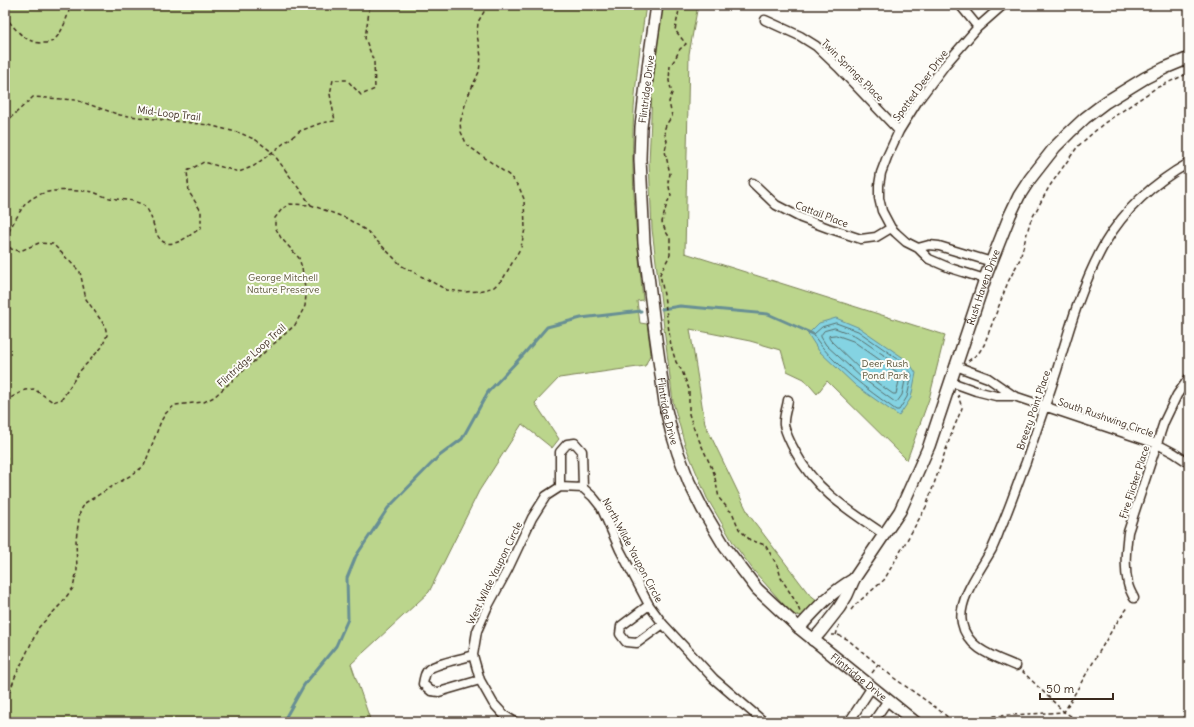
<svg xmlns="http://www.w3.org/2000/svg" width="1194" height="727" font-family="Delius,sans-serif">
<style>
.green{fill:#bbd58c;stroke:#7b8055}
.water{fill:#84d3e2;stroke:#678f94}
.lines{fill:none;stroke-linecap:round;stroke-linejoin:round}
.shore{stroke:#586e6c;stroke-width:1}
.stream{stroke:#678f94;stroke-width:3}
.street-casing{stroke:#3b2a1e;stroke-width:11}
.secondary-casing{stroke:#3b2a1e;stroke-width:14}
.path{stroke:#3b2a1e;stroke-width:1.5;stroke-dasharray:4 3;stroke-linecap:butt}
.street{stroke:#fdfcf7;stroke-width:8}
.secondary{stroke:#fdfcf7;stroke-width:11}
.labels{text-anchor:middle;stroke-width:4;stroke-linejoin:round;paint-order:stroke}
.street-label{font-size:10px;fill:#3b2a1e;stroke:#fdfcf7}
.park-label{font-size:10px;fill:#5b553a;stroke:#fdfcf7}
</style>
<rect width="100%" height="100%" fill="#fdfcf7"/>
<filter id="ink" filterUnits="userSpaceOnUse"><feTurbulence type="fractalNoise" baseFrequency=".025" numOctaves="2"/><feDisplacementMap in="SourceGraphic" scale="8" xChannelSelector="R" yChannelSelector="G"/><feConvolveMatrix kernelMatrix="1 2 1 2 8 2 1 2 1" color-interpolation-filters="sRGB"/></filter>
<g filter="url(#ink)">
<path class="green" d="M5,5H646C638,59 631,114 633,169C634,213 639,256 643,300L637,301L640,323L647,324L651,353L645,366L559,378L535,403L559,439L552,448L522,424L479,491L429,592L351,664L371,722H5Z
M663,5H698L689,54L685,253L945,335L929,399L907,460L827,381L817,394L804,379L787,371L781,350L750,341L690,329L705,424L749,515L808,593L818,601C809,612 807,619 792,614L754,571L734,544L707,498L685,445L673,402L652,229L649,163L652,93L658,39Z"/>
<path class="water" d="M836,318L860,328L908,361L916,373L911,398L899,416L856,386L819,351L808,334L819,323Z"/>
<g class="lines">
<path class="shore" d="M836,323L858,331L905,364L912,375L907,397L899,410H896C867,389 834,366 814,336V334L822,327Z
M835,328L856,336L901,367L906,376L902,395L897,402H895L862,378L826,345L821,337V335L824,331Z
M836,335L853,341L897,372L900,377L896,394H893L865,374L831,341L829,338V336Z"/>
<path class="stream" d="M662,309L680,306L768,314L813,334
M283,722L304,685L336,646L348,619L347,578L356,556L388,508L438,457L462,439L488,392L523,355L547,327L581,318L641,311"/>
<defs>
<path id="street" d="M960,5L978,27
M765,20L800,36L816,46L838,67L899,131
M753,183L776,205L801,218L828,228L861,239L876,237L891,228
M918,248L929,245L939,246L992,262
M985,279L950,268L929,259L918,248L906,242L896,233L891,228L882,211L879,198V185L881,173L887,157L899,131L917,102L945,65L978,27L1003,5
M956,366L988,378L1014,396L1157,444L1174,453L1189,463
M951,382L976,391L996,396H1014
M788,400C787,408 783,417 784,425C786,435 791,444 796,453C816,491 850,511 885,535
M560,487L583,488L593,497L601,507L620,550L649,605L663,624L714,679L764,722
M560,487V452L567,444L575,443L582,451L583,488
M1134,598C1132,594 1129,589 1128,584C1124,567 1126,549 1128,532L1164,422L1177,395L1189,378
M649,605L621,626L620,634L626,642L637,643L663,624
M473,655C462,659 438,663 429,669C425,672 424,678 423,684L431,691L439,692L480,680
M1016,666C995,657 967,649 962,623C957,600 981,569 992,549C994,544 997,538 999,532C1009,509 1017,485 1026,462C1036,431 1047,401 1057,370C1070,326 1082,284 1105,243C1125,209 1155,182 1189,163
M515,722L504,715L493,703L480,680L473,655L477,631L487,608L508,569L532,518L546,496L560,487
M849,722L872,687
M873,722L888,700"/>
<g id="secondary">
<path id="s1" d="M657,5L649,60L641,127L640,159L644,243L655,332L666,410L672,434L678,453L689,482L703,510L725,547L757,589L799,628L915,722"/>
<path d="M799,628C816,609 831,592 854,579"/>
<path id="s2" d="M813,640L821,631L839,608L847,595L854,579L900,511L929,446L987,273L1010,215L1019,196L1030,179L1055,147L1069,133L1085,118L1106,102L1145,78L1165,68L1189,58"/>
</g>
</defs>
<use href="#street" class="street-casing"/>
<use href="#secondary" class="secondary-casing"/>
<path class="path" d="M680,5L675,30L686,44L680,49L675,59L670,66L669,81L672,93L669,102L672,116L666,125L664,131L667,141L665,151L670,174L668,182L671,196L667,203L662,222L666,232L670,238V255L660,274L664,295L671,346L676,362L682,371L689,389V414L694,429L714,473L719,498L729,510L732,512L739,529L750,540L765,545L770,553L778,567L781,578L797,604L800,612
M5,16C14,28 24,42 41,43C46,43 52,43 55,39C64,30 67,16 71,5
M5,123L33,97L76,100L120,115L209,125L240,133L256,140L272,152L311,205
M968,361L978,354L984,345L1008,282L1020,259L1030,222L1049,187L1078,146L1103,124L1156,88L1189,73
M5,401L25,390L34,389L53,402L62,399L79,372L102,347L107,335L105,326L86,299L80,272L53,244L39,243L20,251L11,249C10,246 7,243 7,240C7,232 14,222 18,215C30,191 53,189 78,191C83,191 88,191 93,192C99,194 104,197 110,198C120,200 133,199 143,205C155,213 152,239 166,243C178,246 191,234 201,228V211L189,192L187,171L204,162L239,172L254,166L300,131L321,123L335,121L330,94L333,80H347L361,95L375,89L374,62L365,38L370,5
M5,457L7,458L5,468
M851,610L855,605L884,580L926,507L951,435L962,408L958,395
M831,635H838L847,639L894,678L935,707L954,722
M836,635L839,625
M1022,671L1064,712L1081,722
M872,673L878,665
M5,705L15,677L39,627L60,605L73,588L77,570L76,539L80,512L85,503L133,474L144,466L161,421L166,413L175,405L204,402L214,397L295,325L305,306L306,295L302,268L299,258L281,238L275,227V218L282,209L290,204L311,205L346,218L367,231L402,266L447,290L464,292L479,291L494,287L503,279L521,247L525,229L524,199L519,187L510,176L467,145L461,132L460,123L467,98L479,72L481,56L477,35L478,22L488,5
M988,722L994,716L1064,712L1115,625L1129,606"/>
<use href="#street" class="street"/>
<use href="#secondary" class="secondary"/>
</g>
</g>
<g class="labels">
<g class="street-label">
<text transform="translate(853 70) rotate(45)" y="4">Twin Springs Place</text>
<text transform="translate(920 85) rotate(-54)" y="4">Spotted Deer Drive</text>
<text transform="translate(646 89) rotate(-83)" y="4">Flintridge Drive</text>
<text transform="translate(169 113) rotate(7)" y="4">Mid-Loop Trail</text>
<text transform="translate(822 214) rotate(21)" y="4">Cattail Place</text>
<text dy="4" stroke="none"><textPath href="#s2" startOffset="395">Rush Haven Drive</textPath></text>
<text transform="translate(251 355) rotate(-42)" y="4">Flintridge Loop Trail</text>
<text dy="4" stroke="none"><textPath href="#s1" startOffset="409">Flintridge Drive</textPath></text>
<text transform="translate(1033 410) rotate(-71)" y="4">Breezy Point Place</text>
<text transform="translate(1106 417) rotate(19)" y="4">South Rushwing Circle</text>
<text transform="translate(1134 482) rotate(-72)" y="4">Fire Flicker Place</text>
<text transform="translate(633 550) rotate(62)" y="4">North Wilde Yaupon Circle</text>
<text transform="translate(494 573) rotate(-64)" y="4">West Wilde Yaupon Circle</text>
<text dy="4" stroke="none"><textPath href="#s1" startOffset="745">Flintridge Drive</textPath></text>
</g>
<g class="park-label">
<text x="283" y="281">George Mitchell<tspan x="283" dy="12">Nature Preserve</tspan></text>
<text x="885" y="367">Deer Rush<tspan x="885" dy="12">Pond Park</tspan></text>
</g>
</g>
<rect width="1194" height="727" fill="none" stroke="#fdfcf7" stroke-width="20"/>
<rect x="10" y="10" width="1174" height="707" fill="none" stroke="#3b2a1e" stroke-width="1.5" filter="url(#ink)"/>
<path d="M1040 693v6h73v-6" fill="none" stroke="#3b2a1e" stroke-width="2"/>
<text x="1046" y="693" font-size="12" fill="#3b2a1e" stroke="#fdfcf7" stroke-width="3" paint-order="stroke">50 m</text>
</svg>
